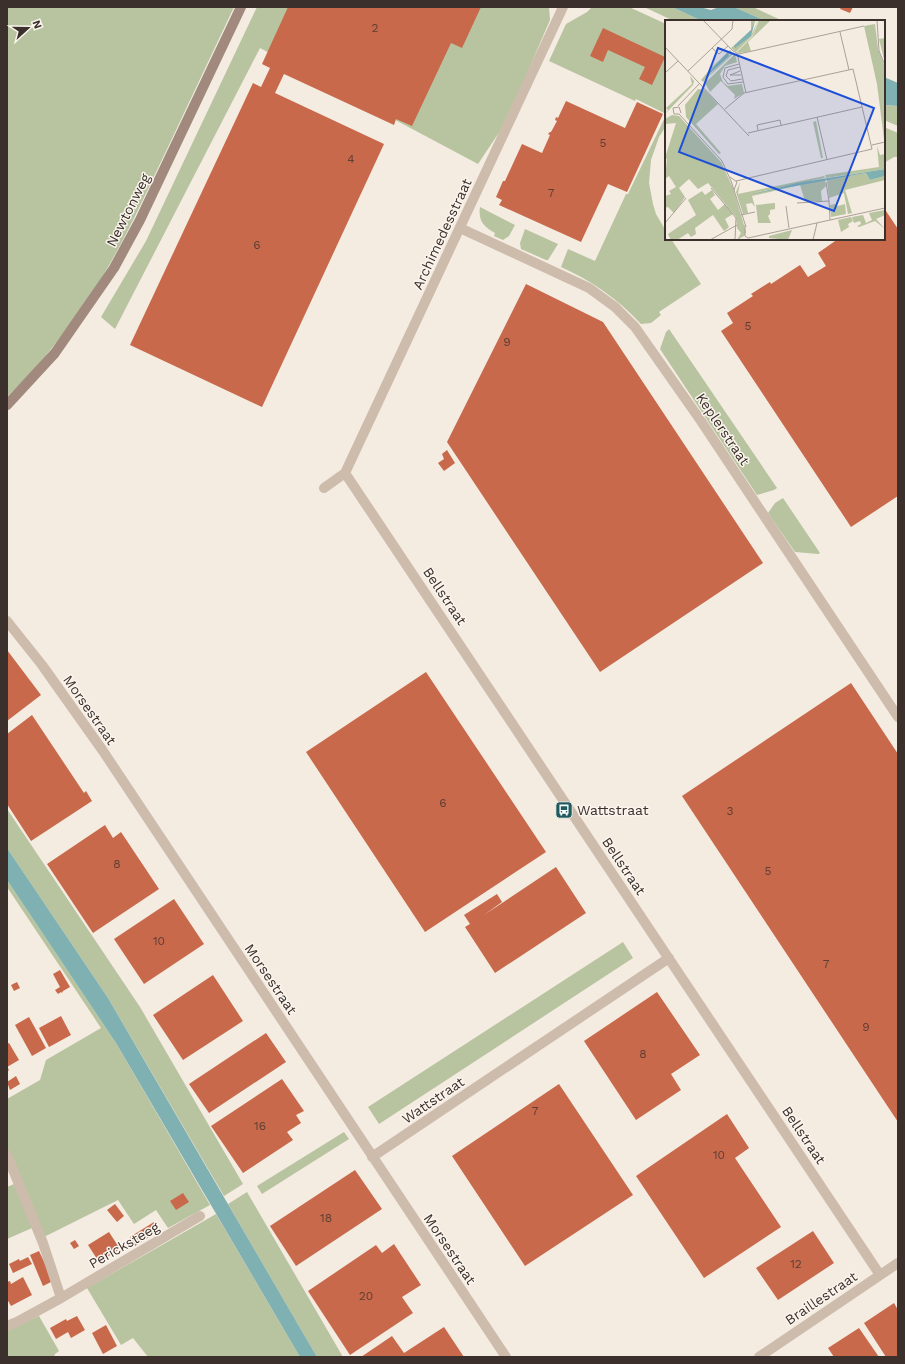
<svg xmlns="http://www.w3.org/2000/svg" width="905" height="1364" font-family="'Work Sans',sans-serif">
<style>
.green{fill:#b8c4a0}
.water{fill:#7fb0b2}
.building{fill:#c8694b}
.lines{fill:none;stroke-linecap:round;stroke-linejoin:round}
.street{stroke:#cdbbac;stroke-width:10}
.secondary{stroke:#a18a7d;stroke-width:10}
.labels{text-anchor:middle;stroke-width:3;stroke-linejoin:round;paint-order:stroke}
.number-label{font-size:12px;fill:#5e3e33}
.street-label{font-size:14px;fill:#3b302b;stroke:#fbf5ee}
.poi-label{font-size:14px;fill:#3b302b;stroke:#fbf5ee;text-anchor:start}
.inset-road{fill:none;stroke:#aaa098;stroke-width:1}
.view{fill:#1d4ed8;fill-opacity:0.15;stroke:#1d4ed8;stroke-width:2}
.inset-edge{fill:none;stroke:#3b302b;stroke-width:2}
</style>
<rect width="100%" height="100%" fill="#f4ebe1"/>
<path class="green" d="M7,7H234C212,54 190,100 168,147C154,176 141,205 126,234C96,293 55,351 7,397Z
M257,7H549L550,20L506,122L478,164L260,48L115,329L101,317L146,241Z
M592,7H629L666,24V114L636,99L635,101L549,61L566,24L587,12Z
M644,7H672L702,21H674Z
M734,7H753L783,21H766Z
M884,105L898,106V126L884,120Z
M666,115V126L659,137L651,160L649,183L653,204L656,214L666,231V239H671L701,284L659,312L661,315L651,323L641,324C618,299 592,281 561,267L568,249L595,261L626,194H628Z
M884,127L898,133V157H894L884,163Z
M480,207L515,225L509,236L503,240L494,236L495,233C484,227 478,221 480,207Z
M525,229L558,244L548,260H546L521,249L520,243Z
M669,329L777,488L774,490L757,495L660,349L666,332Z
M783,498L820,553L818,554L795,552L768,513L775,503Z
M7,809L140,1007L243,1184L224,1196L108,998L7,848Z
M7,880L116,1043L210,1205L168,1228L156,1210L134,1224L118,1200L44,1237L7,1148V1099L40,1080L46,1060L101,1028L7,887Z
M623,942L633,958L379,1124L368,1107Z
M344,1132L349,1139L262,1194L257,1186Z
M14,1184L32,1228L7,1239V1187Z
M247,1192L343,1357H317L228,1204Z
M216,1214L300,1357H148L133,1338L121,1345L87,1288Z
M39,1316L59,1351L55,1354L54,1357H7V1330L18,1326Z"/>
<path class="water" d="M672,7H700L711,10L719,7H734L766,21H702Z
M884,77L898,83V106L884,105Z
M7,848L108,998L317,1357H300L116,1043L7,880Z"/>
<path class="building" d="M288,7H481L462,48L451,43L412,126L396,119L394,125L284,74L275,93L384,144L262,407L130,345L253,83L261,87L270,68L262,64Z
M841,7H853L850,13L840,9Z
M603,28L665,57L652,85L639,79L645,67L608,50L603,62L590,56Z
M566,101L625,128L637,102L663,114L627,192L608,184L581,242L499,205L502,200L496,197L503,181H505L522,144L542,153L550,135L548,134L550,132H551L557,121L555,120L556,117L558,118Z
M884,208L898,229V496L851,527L721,331L733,323L727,313L753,296L751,294L770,282L771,284L800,265L808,277L826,266L818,253L838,239H884Z
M526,284L603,322L763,563L600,672L447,442Z
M447,450L455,463L444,471L438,463L444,459L442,454Z
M7,650L41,695L7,721Z
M426,672L546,852L425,932L306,752Z
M851,683L898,754V1122L682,796Z
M32,715L84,793L86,791L92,801L31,841L7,804V734Z
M105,825L113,838L121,832L159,889L93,933L47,864Z
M556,867L586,913L495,973L465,927L470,924L464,915L497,894L502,902L484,915Z
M174,899L204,944L144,984L114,939Z
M60,970L70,987L63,991L62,993L61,992L58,994L55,990L60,987L53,974Z
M213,975L243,1021L183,1060L153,1015Z
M17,982L20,988L14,991L11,985Z
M657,992L700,1055L671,1074L681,1090L636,1120L584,1041Z
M61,1016L71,1035L49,1047L39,1028Z
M29,1017L46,1048L32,1056L15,1025Z
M266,1033L286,1062L209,1113L189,1084Z
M9,1043L19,1060L7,1067L9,1070L7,1072V1044Z
M16,1076L20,1084L10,1090L7,1082Z
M282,1079L304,1111L296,1115L301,1123L287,1132L293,1140L243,1173L211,1126Z
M559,1084L633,1195L525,1266L452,1156Z
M727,1114L749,1148L735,1158L781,1227L704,1278L636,1176Z
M355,1170L382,1209L296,1266L270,1226Z
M183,1193L189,1202L176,1210L170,1201Z
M115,1204L124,1216L117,1222L107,1210Z
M154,1222L159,1230L135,1246L130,1237Z
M813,1231L834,1263L778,1300L756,1268Z
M109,1232L120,1249L99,1262L88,1245Z
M75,1240L79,1246L74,1249L70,1243Z
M394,1244L421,1285L402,1297L413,1313L350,1355L308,1291L376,1245L382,1253Z
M39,1251L53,1281L43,1286L30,1255Z
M28,1257L32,1264L13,1273L9,1264L19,1259L20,1261Z
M23,1277L32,1295L11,1306L7,1299V1282L10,1281L11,1284Z
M894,1303L898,1310V1357H886L864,1323Z
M77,1316L85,1330L71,1338L68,1332L56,1339L50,1328L66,1319L67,1321Z
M106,1325L117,1346L103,1354L92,1333Z
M444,1327L464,1357H361L392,1336L404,1353Z
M859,1328L879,1357H834L828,1348Z"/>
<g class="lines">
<path class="street" d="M460,228L589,288L615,307L635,327L701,421L898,717
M345,473L880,1275
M324,488L345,473L563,7
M7,621L42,665L103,751L506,1357
M7,1155L43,1243L61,1298L17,1322L7,1326
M372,1157L669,958
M61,1298L200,1216
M759,1357L898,1263"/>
<path class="secondary" d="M7,405L55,353L114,268L140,220L241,7"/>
</g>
<defs>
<symbol id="bus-square" viewBox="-11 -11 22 22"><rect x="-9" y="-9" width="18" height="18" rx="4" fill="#1f5a5e" stroke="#fbf5ee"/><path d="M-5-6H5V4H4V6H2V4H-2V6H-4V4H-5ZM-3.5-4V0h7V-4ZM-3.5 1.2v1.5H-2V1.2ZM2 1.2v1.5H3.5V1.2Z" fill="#fff"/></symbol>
</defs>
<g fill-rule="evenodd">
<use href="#bus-square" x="554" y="800" width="20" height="20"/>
</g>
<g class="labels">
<g class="number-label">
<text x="375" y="32">2</text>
<text x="603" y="147">5</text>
<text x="351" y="163">4</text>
<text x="551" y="197">7</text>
<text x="257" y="249">6</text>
<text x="748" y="330">5</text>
<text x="507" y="346">9</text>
<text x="443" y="807">6</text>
<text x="730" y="815">3</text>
<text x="117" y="868">8</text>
<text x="768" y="875">5</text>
<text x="159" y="945">10</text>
<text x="826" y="968">7</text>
<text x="866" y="1031">9</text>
<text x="643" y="1058">8</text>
<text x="535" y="1115">7</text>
<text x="260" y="1130">16</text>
<text x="719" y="1159">10</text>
<text x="326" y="1222">18</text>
<text x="796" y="1268">12</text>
<text x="366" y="1300">20</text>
</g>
<g class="street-label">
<text transform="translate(128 210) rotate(-63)" y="5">Newtonweg</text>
<text transform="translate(442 234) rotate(-65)" y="5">Archimedesstraat</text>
<text transform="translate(723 429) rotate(56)" y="5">Keplerstraat</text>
<text transform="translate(445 596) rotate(56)" y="5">Bellstraat</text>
<text transform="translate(90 710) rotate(55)" y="5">Morsestraat</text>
<text transform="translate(624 866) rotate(56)" y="5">Bellstraat</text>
<text transform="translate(271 979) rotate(56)" y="5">Morsestraat</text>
<text transform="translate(433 1100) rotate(-34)" y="5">Wattstraat</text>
<text transform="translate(804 1135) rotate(56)" y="5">Bellstraat</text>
<text transform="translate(124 1245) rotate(-30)" y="5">Pericksteeg</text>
<text transform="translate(450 1249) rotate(56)" y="5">Morsestraat</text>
<text transform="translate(821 1298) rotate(-34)" y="5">Braillestraat</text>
</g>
<g class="poi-label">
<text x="577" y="815">Wattstraat</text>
</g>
</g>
<g transform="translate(665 20)">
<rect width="220" height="220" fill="#f4ebe1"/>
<path d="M86,0H90L86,16L93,0L88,15L71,32L66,28L86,10ZM94,0H106L83,22L86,31L74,33L72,32L88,16ZM210,4L213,29L220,47L219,119L212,64L199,6ZM220,18V43L214,19ZM65,30L68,34L38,62L36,60L46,48ZM65,33L64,36L39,60L47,49ZM70,34L72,42L60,46L55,54L58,62L63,66L77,64L79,73L69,79L70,75L56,61L45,72L40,63ZM25,56L29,61L28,65L0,94L3,90L1,88L27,64ZM33,69L40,70L53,84L31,104L56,133L54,134L21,97L20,85ZM7,95L14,96L56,142L68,168L81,212L79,216L72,220L76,213L72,208L71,197L43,163L33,169L24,159L14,168L20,177L9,193L3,187L0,188V176L6,174L4,171L11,167L4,156L0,159L2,139L0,138L11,103L0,104V99ZM151,101L158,138H156L148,102ZM212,126L215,135L220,134V149L161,158L160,155L214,147ZM201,153L205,160L220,156V160L180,170L187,193L183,194L179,173L164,178L162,160ZM159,156L160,158L88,173L160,160L161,166L156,171L157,181H140L135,165L87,176L90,187L87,183L81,184L83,193L78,194L71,172L75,162L73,174ZM47,170L50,175L45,179L53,190L60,184L68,194L60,199L64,207L59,211L48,195L30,208L31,214L26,217L23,213L12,220H6L3,214L31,195L23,180L37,171L40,175ZM110,183V189L105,190V194L103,196L106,203H93L91,185ZM170,184L173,186L180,184L181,194L166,197L165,185ZM220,190V195L211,199L220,209L210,201L194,207L192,206L196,204L195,201L189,203L187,197L198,195L201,203L207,200L204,193ZM186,197L188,201L183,204L184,207L176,212L173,200ZM127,210L123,220L104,218V216Z" fill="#b8c4a0" fill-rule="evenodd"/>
<path d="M90,0L86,16L70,28L69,26L86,10ZM63,32L64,36L38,60L47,49ZM220,149V156L205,160L201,153L88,174L132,163Z" fill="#7fb0b2"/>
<path class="inset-road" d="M38,0L68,31L74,34L199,6M212,0L214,31L220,45M175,12L184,50M0,27L84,116M47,28L54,34L63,26M72,33L81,73M74,44L60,48L58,57L63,64L78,62M75,47L63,50L61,56L66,61L77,59M23,51L67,9L68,0M75,51L65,55H76M0,53L13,41M13,86L35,63M60,89L79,73L188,49L207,129L71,161M14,94L57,141L66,161L81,207M14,94H9L8,88L14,87L16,93M152,97L162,140M93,110L92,105L115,100L116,105M83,113L197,87M207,125L220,122M65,157L72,162L69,170M161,162L164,181M46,168L71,198L70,220M132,183L164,181L165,200M121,186L124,208M76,195L90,192M0,203L21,178M80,205V216L83,218L220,188M45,220L72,205M148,220L152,203"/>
<path class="view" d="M53,28L209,88L169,191L14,132Z"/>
<rect width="220" height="220" class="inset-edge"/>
</g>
<rect width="905" height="1364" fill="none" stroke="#3b302b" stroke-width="16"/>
<g transform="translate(28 28) rotate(69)" stroke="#fbf5ee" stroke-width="3" paint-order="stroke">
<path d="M0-3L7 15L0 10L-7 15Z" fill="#3b302b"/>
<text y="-6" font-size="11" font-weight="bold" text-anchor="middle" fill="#3b302b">N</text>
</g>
</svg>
